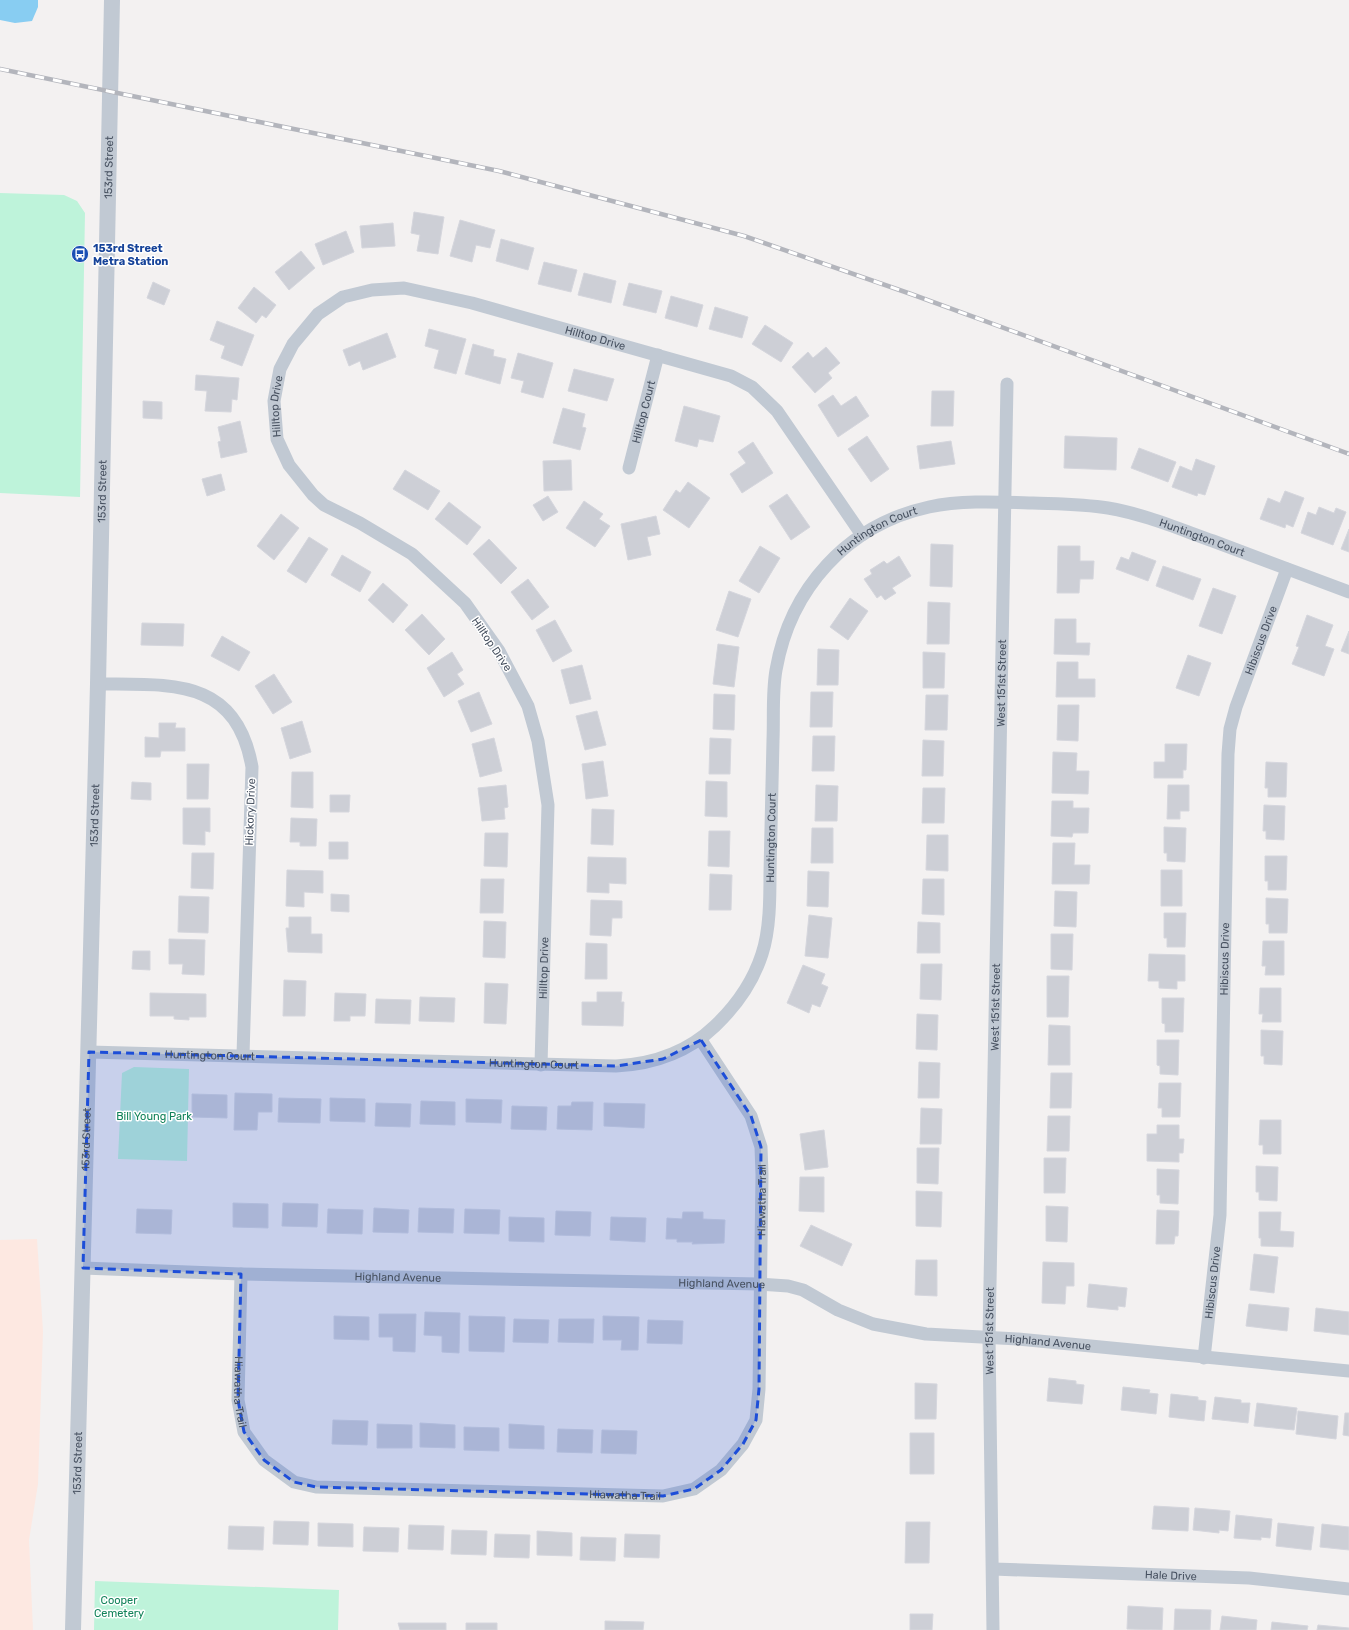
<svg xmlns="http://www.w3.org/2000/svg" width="1349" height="1630" font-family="Rubik,sans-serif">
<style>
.medical{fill:#fde8e1}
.green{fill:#bef3da}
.water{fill:#88cdf2}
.building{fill:#cdcfd6;stroke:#d5d6dd}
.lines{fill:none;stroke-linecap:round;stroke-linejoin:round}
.minor{stroke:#c1c9d3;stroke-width:13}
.tertiary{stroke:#c1c9d3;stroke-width:16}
.rail-casing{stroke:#b3b5bc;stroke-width:4.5}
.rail{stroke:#fff;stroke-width:3;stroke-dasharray:9;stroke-linecap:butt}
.marked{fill:#1d4ed8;fill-opacity:0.2;stroke:#1d4ed8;stroke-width:3;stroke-dasharray:8 5;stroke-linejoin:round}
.labels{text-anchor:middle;stroke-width:3;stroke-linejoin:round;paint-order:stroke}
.street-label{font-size:11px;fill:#475160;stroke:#fff}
.transit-label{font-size:11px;font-weight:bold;fill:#164399;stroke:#fff;text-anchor:start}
.park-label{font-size:11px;fill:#118259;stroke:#fff}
</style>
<rect width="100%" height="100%" fill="#f3f1f1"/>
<path class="medical" d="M37,1239L43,1331L38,1484L29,1540L33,1630H0V1240Z"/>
<path class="green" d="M0,193L64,195L77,201L85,213L80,497L0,493Z
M134,1067L189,1069L187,1161L118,1159L122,1073Z
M95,1581L339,1590L338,1630H94Z"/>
<path class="water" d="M0,0H38V7L32,21L15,23L0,20Z"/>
<path class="building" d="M414,212L444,217L438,254L417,251L420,235L411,233Z
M460,220L495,230L490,248L476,245L472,262L450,256Z
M393,223L395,246L362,248L360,226Z
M346,231L354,252L323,265L315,244Z
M501,239L534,248L528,270L496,261Z
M301,251L315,268L289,290L275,272Z
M544,262L577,270L571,292L538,284Z
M584,273L616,281L611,303L578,295Z
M153,282L170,290L164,305L147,298Z
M629,283L662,291L656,313L623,305Z
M254,287L276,305L266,318L262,315L256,323L238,308Z
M671,296L703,305L697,327L665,318Z
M715,307L748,317L742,338L709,329Z
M217,321L254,335L242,366L221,358L225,346L210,340Z
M765,325L793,343L781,362L752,344Z
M429,329L466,339L456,374L434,368L439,350L425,346Z
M387,333L396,357L363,370L360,361L349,366L343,350Z
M473,344L494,350L493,356L506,359L500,384L465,374Z
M826,347L840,363L828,373L832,378L815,393L792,367L808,352L813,358Z
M518,353L553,363L543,398L521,392L524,381L511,378Z
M574,369L614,379L607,401L568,391Z
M196,375L239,378L237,400L232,399L231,412L205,411L207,391L195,390Z
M932,391H954L953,426H931Z
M833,395L841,406L856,396L869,416L838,437L818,405Z
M143,401L162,402V419L143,418Z
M684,406L720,416L713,442L699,439L697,447L675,441Z
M563,408L585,414L582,427L586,428L580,450L553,443Z
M240,421L247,452L221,458L218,442L221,441L218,427Z
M867,436L889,469L871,482L848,449Z
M1065,436L1117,438L1116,470L1064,468Z
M951,441L955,464L920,469L917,446Z
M753,442L773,473L742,493L730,474L746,463L738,452Z
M1139,448L1176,462L1168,482L1131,468Z
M1196,459L1215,466L1205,495L1198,493L1197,496L1172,487L1180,466L1192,471Z
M571,460L572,490L544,491L543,461Z
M405,470L440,491L428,510L393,489Z
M221,474L225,490L207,496L202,479Z
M688,482L710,498L689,528L663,510L676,490L680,493Z
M1285,491L1304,498L1293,527L1286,524L1285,528L1260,519L1268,498L1280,503Z
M787,494L810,527L791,540L769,506Z
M548,496L558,512L543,521L533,505Z
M584,501L603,514L599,519L610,526L595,547L566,528Z
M449,502L481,527L467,545L435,519Z
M1319,507L1334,513L1336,508L1346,512L1333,545L1301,533L1308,512L1316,515Z
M281,514L299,528L274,560L257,546Z
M656,516L660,534L647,537L651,555L628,560L621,524Z
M1349,529V552L1341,549Z
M309,537L328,549L306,583L287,571Z
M489,539L517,568L501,584L473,554Z
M931,544L953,545L952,587L930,586Z
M760,546L780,558L759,593L739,581Z
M1058,546H1080V561H1094L1093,579H1080L1079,593H1057Z
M1132,552L1156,561L1148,581L1116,569L1121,557L1129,560Z
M342,555L371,572L360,592L331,575Z
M899,556L911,576L892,588L896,593L885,600L881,595L877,598L864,579L872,574L870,570L884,561L887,564Z
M1163,566L1201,579L1193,600L1156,586Z
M528,579L549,607L532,620L511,592Z
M383,583L408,605L393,623L368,600Z
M1213,588L1236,596L1222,634L1199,626Z
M729,591L751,599L738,637L716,630Z
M850,598L868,611L848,640L830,627Z
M928,602L950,603L949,644H927Z
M422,614L445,639L429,655L405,630Z
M1307,615L1333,625L1325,646L1334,649L1324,676L1292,664L1299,647L1296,646Z
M1055,619H1076V643H1090L1089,655L1054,654Z
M555,620L572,651L553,662L536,630Z
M142,623L184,624L183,646L141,645Z
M1349,631V654L1341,651Z
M222,636L250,652L239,671L211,656Z
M718,644L739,647L734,687L713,684Z
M818,649L839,650L838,685H817Z
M452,652L463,670L457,674L464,684L444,697L427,668Z
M923,652L945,653L944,688H923Z
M1188,655L1211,663L1199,696L1176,688Z
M1057,662H1078V679H1095V697H1056Z
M582,665L591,699L570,704L561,670Z
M274,674L292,702L273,714L255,686Z
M479,692L492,724L471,732L458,701Z
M811,692H833L832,727H810Z
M714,694L735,695L734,730L713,729Z
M926,695H948L947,730H925Z
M1058,705H1079L1078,741L1057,740Z
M597,711L606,745L585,750L576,716Z
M302,721L311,752L290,759L281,728Z
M159,723H176L175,728H185V751H161L160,757H145V737L159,738Z
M813,736H835L834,771H812Z
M494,738L502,771L480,777L472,744Z
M710,738L731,739L730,774H709Z
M923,740L944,741L943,776H922Z
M1165,744H1187L1186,770H1183V778H1154V762H1165Z
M1053,752L1077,753L1076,771H1089L1088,794L1052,793Z
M603,761L608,796L586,799L582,764Z
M1266,762L1287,763L1286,797H1268V788H1265Z
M187,764H209L208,799H187Z
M292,772H313V808L291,807Z
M706,781L727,782V817L705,816Z
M132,782L151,783V800L131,799Z
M506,785L508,807L504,808L505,819L482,821L478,788Z
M816,785L838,786L837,821H815Z
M1168,785H1189V811H1180V819H1167Z
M923,788H945L944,823H922Z
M330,795H350L349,812H330Z
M1052,801H1073V808H1089L1088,833H1073L1072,837L1051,836Z
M1264,805L1285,806L1284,840L1266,839V831H1263Z
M183,808H210V832L205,831V845L183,844Z
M592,809L614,810L613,845L591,844Z
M291,818L317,819L316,846H300V842H290Z
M1164,827L1186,828L1185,862L1167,861V853H1164Z
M812,828H833V863H811Z
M709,831H730L729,867L708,866Z
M485,833H508L507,867L484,866Z
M927,835H948V871L926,870Z
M329,842H348V859H329Z
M1053,843H1075L1074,865H1090L1089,884H1052Z
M192,853H214L213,889L191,888Z
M1265,856H1287L1286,890H1268V881H1265Z
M588,857L626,858V884L609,883V893L587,892Z
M287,870L323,871V893L304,892V907L286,906Z
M1161,870H1182V906H1161Z
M808,871L829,872L828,907L807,906Z
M710,874L732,875L731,910H709Z
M481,879H504L503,913H480Z
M923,879H944V915L922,914Z
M1055,891L1077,892L1076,927L1054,926Z
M331,894L349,895V912L331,911Z
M179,896L209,897L208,933L178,932Z
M1266,898L1288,899L1287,933H1269V924H1266Z
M591,900L622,901V918H612L611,936L590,935Z
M1164,913H1186L1185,947H1167V938H1164Z
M809,915L832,918L828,958L805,956Z
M289,917H311V934H322V953L288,952L286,928H289Z
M484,921L506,922L505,958L483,957Z
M918,922L940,923V953H917Z
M1051,934H1073L1072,970L1051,969Z
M169,939L205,940L204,975L182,974L183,964H169Z
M1263,941H1284V975H1265L1266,966H1262Z
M586,943L607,944V979H585Z
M133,951H150V970L132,969Z
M1149,954L1185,955V981H1177V989L1159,988V981H1148Z
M921,964H942L941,1000L920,999Z
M803,965L825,974L821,984L828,987L820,1007L812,1004L809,1013L787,1003Z
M1047,976H1069L1068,1017H1047Z
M284,980L306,981L305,1016H283Z
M485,983L508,984L506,1024L484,1023Z
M1260,988H1281V1022H1262L1263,1014H1259Z
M597,992H622L621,1002H624L623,1026L582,1025V1002H597Z
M150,993L206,994V1017H189V1020L174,1019V1016H150Z
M335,993L366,994L365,1016H350V1021H334Z
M420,997L455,998L454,1022L419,1021Z
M1162,998H1184L1183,1032H1165V1024L1162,1023Z
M376,999L411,1000L410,1024L375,1023Z
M917,1014L938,1015L937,1050L916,1049Z
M1049,1025L1070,1026V1065H1048Z
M1261,1030L1283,1031L1282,1065L1264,1064V1056H1261Z
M1157,1040H1179L1178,1075L1160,1074V1066L1157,1065Z
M919,1062L940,1063L939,1098H918Z
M1051,1073H1072L1071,1108H1050Z
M1159,1083H1181L1180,1117H1162V1108H1158Z
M235,1093L272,1094V1112H258L257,1130H234Z
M192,1094L227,1095V1118L192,1117Z
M279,1098L321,1099L320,1123L278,1122Z
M330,1098L365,1099V1122L330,1121Z
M466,1099L502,1100L501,1123L466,1122Z
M421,1101L455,1102V1125L420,1124Z
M572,1102H593L592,1130L557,1129L558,1106H571Z
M376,1103L411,1104L410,1127L375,1126Z
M604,1103L645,1104L644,1128L604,1126Z
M512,1106L547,1107L546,1130L511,1129Z
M921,1108L942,1109L941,1144H920Z
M1048,1116H1070L1069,1151H1047Z
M1260,1120H1281V1154H1263V1145H1259Z
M1157,1125H1179V1139H1184L1183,1153H1179V1162L1147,1161V1134H1157Z
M824,1130L828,1167L805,1170L800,1134Z
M917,1148H939L938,1184L917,1183Z
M1044,1158H1066L1065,1193H1044Z
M1256,1166L1278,1167L1277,1201L1259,1200V1192H1256Z
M1157,1169L1179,1170L1178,1204L1160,1203V1195H1157Z
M800,1177H824V1212L799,1211Z
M916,1191L942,1192L941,1227L916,1226Z
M233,1203L268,1204V1228L233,1227Z
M283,1203L318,1204L317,1227L282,1226Z
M1046,1206L1068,1207L1067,1242L1046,1241Z
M374,1208L409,1210L408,1233L373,1232Z
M419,1208L454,1209L453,1233L418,1232Z
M137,1209L172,1210L171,1234L136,1233Z
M328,1209L363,1210L362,1234L327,1233Z
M465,1209L500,1210L499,1234L464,1233Z
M1157,1210L1179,1211L1178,1236H1175L1174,1244H1156Z
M556,1211L591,1212L590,1236L555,1235Z
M683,1212H703V1219L725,1220L724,1243L692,1244L693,1242H677V1239H666L667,1218L682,1219Z
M1259,1212H1281L1280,1231L1294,1232L1293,1247L1261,1246V1238H1259Z
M509,1217L544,1218V1242L509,1241Z
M611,1217L646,1218L645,1242L610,1240Z
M811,1225L852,1244L842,1266L800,1246Z
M1254,1254L1278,1257L1274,1293L1250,1290Z
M916,1260H937V1296L915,1295Z
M1043,1262L1074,1263V1286H1066L1065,1304L1042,1303Z
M1089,1284L1127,1288L1125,1307L1118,1306V1310L1087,1307Z
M1249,1304L1289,1308L1287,1331L1246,1326Z
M1316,1308L1349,1312V1335L1314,1331Z
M425,1312L460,1313L459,1353L442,1352V1336L424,1335Z
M379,1314H416L415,1352L393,1351V1337H379Z
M334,1316L369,1317V1340L334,1339Z
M469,1316L505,1317L504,1352L469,1351Z
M603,1316L639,1317L638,1350H621L622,1340H603Z
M514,1319L549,1320L548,1343L513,1342Z
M559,1319H594L593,1343L558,1342Z
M648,1320L683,1321L682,1344L647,1343Z
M1049,1378L1076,1381V1384L1084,1385L1082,1404L1047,1401Z
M915,1383L937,1384L936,1419H915Z
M1123,1387L1150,1390L1149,1393L1158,1394L1156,1414L1121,1410Z
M1171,1394L1198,1397V1400L1206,1401L1204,1421L1169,1417Z
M1215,1397L1241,1400V1403H1250L1248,1423L1212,1419Z
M1257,1403L1297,1408L1294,1430L1254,1426Z
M1298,1411L1338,1416L1336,1439L1296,1434Z
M1345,1413H1349V1436L1343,1435Z
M333,1420L368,1421L367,1445L332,1444Z
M420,1423L455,1425V1448L420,1447Z
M377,1424L412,1425V1448H377Z
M509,1424L544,1426V1449L509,1448Z
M464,1427L499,1428V1451L464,1450Z
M558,1429L593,1430L592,1453L557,1452Z
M602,1430L637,1431L636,1454L601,1453Z
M910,1433H934V1474H910Z
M1154,1506L1189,1508L1188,1531L1152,1529Z
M1195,1508L1230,1511L1228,1531L1219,1530V1533L1193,1530Z
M1236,1515L1272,1519L1270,1538L1261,1537V1540L1234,1538Z
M274,1521L309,1522L308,1545L273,1544Z
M906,1522H930L929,1563H905Z
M318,1523L353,1524V1547L318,1546Z
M1278,1523L1314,1527L1311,1550L1276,1546Z
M1322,1524L1349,1527V1550L1320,1547Z
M409,1525L444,1526L443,1550L408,1549Z
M229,1526L264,1527L263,1550L228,1549Z
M364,1527L399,1528L398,1552L363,1551Z
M452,1530L487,1531L486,1555L451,1554Z
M537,1531L572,1533V1556L537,1555Z
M495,1534L530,1535L529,1558L494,1557Z
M625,1534L660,1535L659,1558L624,1557Z
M581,1537L616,1538L615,1561L580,1560Z
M1128,1606L1163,1608L1162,1630L1127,1629Z
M1175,1609L1211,1610L1210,1630H1174Z
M910,1614H933L932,1630H910Z
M1222,1616L1257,1620L1256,1630H1220Z
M605,1621L644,1622L643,1630H605Z
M1272,1622L1308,1626L1307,1630H1271Z
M398,1623H446V1630H400Z
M466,1623H497V1630H466Z
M1318,1625L1349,1628V1630H1317Z"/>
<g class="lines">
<g class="minor">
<path id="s1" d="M629,468L658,355"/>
<path d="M98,684C171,685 236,677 252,767L243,1055"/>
<path id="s2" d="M89,1052L616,1066C654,1064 687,1053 715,1026C736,1006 753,982 762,954C770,930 770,898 770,873C771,829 772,784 773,740C774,717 772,693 776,670C790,589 847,525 929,507C962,500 999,502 1033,503C1058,504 1083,504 1108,508C1144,514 1179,529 1213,541C1258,558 1304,575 1349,592"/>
<path id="s3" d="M541,1065L548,805L538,741L528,706L499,651L465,603L412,554L360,523L324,505L313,495L289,465L277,439L274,401L280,369L293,344L318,314L343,297L372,290L404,288L472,303L731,376L752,387L777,411L862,535"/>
<path id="s4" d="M83,1268L241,1274L760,1284L788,1286L803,1290L838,1310L873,1324L926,1334L1018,1339L1349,1371"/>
<path id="s5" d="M241,1274L238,1400L244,1432L264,1460L294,1482L316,1487L663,1496L694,1489L721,1470L743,1444L756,1420L759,1389L762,1175L761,1147L751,1116L701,1040"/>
<path id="s6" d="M1204,1358L1220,1215L1228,754L1230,729L1236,707L1287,569"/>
<path id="s7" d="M993,1569L1249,1578L1349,1589"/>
<path id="s8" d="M993,1630L989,1337L1007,384"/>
</g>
<path class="tertiary" id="s9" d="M73,1630L98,684L112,0"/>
<defs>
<path id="rail" d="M0,69L499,171L744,236L911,294L1349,454"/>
</defs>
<use href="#rail" class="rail-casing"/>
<use href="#rail" class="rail"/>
</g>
<path class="marked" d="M701,1040L751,1116L761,1147L759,1389L756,1420L743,1444L721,1470L694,1489L663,1496L316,1487L294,1482L264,1460L244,1432L238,1400L241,1274L83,1268L89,1052L616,1066L663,1059Z"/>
<defs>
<symbol id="bus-disc" viewBox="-11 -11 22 22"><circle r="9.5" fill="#1a4fb4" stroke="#fff"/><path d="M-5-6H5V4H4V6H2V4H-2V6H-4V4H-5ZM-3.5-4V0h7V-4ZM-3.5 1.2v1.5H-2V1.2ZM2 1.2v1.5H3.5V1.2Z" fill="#fff"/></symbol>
</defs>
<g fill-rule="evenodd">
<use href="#bus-disc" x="70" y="244" width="20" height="20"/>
</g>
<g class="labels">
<g class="street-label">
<text dy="4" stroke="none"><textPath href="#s9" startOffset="1463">153rd Street</textPath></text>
<text dy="4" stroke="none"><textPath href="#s3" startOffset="1165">Hilltop Drive</textPath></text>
<text dy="4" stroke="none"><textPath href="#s3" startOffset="770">Hilltop Drive</textPath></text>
<text dy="4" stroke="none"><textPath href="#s1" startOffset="58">Hilltop Court</textPath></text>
<text dy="4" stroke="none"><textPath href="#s9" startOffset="1139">153rd Street</textPath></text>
<text dy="4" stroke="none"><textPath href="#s2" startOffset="1188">Huntington Court</textPath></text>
<text dy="4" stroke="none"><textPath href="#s2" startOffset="1524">Huntington Court</textPath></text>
<text dy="4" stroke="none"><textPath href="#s6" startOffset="724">Hibiscus Drive</textPath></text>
<text transform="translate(492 644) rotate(56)" y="4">Hilltop Drive</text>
<text dy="4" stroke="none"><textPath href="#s8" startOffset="947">West 151st Street</textPath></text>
<text transform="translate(250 812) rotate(-88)" y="4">Hickory Drive</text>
<text dy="4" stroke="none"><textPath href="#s9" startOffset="815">153rd Street</textPath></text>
<text dy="4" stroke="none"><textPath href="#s2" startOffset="840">Huntington Court</textPath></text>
<text dy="4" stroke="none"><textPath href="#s6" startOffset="400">Hibiscus Drive</textPath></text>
<text dy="4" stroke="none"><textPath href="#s3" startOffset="97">Hilltop Drive</textPath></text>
<text dy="4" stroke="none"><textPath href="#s8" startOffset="623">West 151st Street</textPath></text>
<text dy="4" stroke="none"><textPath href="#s2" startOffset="121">Huntington Court</textPath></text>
<text dy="4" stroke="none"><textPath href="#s2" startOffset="445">Huntington Court</textPath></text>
<text dy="4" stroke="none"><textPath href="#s9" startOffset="491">153rd Street</textPath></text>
<text dy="4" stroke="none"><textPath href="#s5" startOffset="946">Hiawatha Trail</textPath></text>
<text dy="4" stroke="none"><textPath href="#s4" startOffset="315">Highland Avenue</textPath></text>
<text dy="4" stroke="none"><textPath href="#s6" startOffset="76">Hibiscus Drive</textPath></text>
<text dy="4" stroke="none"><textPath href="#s4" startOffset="639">Highland Avenue</textPath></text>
<text dy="4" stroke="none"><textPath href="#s8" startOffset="299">West 151st Street</textPath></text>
<text dy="4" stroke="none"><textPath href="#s4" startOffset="975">Highland Avenue</textPath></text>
<text dy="4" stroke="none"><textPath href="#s5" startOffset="118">Hiawatha Trail</textPath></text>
<text dy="4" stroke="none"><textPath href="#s9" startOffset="167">153rd Street</textPath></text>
<text dy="4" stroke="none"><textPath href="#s5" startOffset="562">Hiawatha Trail</textPath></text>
<text dy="4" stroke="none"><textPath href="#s7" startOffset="178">Hale Drive</textPath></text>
</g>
<g class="transit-label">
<text x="93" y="252">153rd Street<tspan x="93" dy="13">Metra Station</tspan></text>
</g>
<g class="park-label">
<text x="154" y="1120">Bill Young Park</text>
<text x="119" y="1604">Cooper<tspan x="119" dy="13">Cemetery</tspan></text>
</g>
</g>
</svg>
